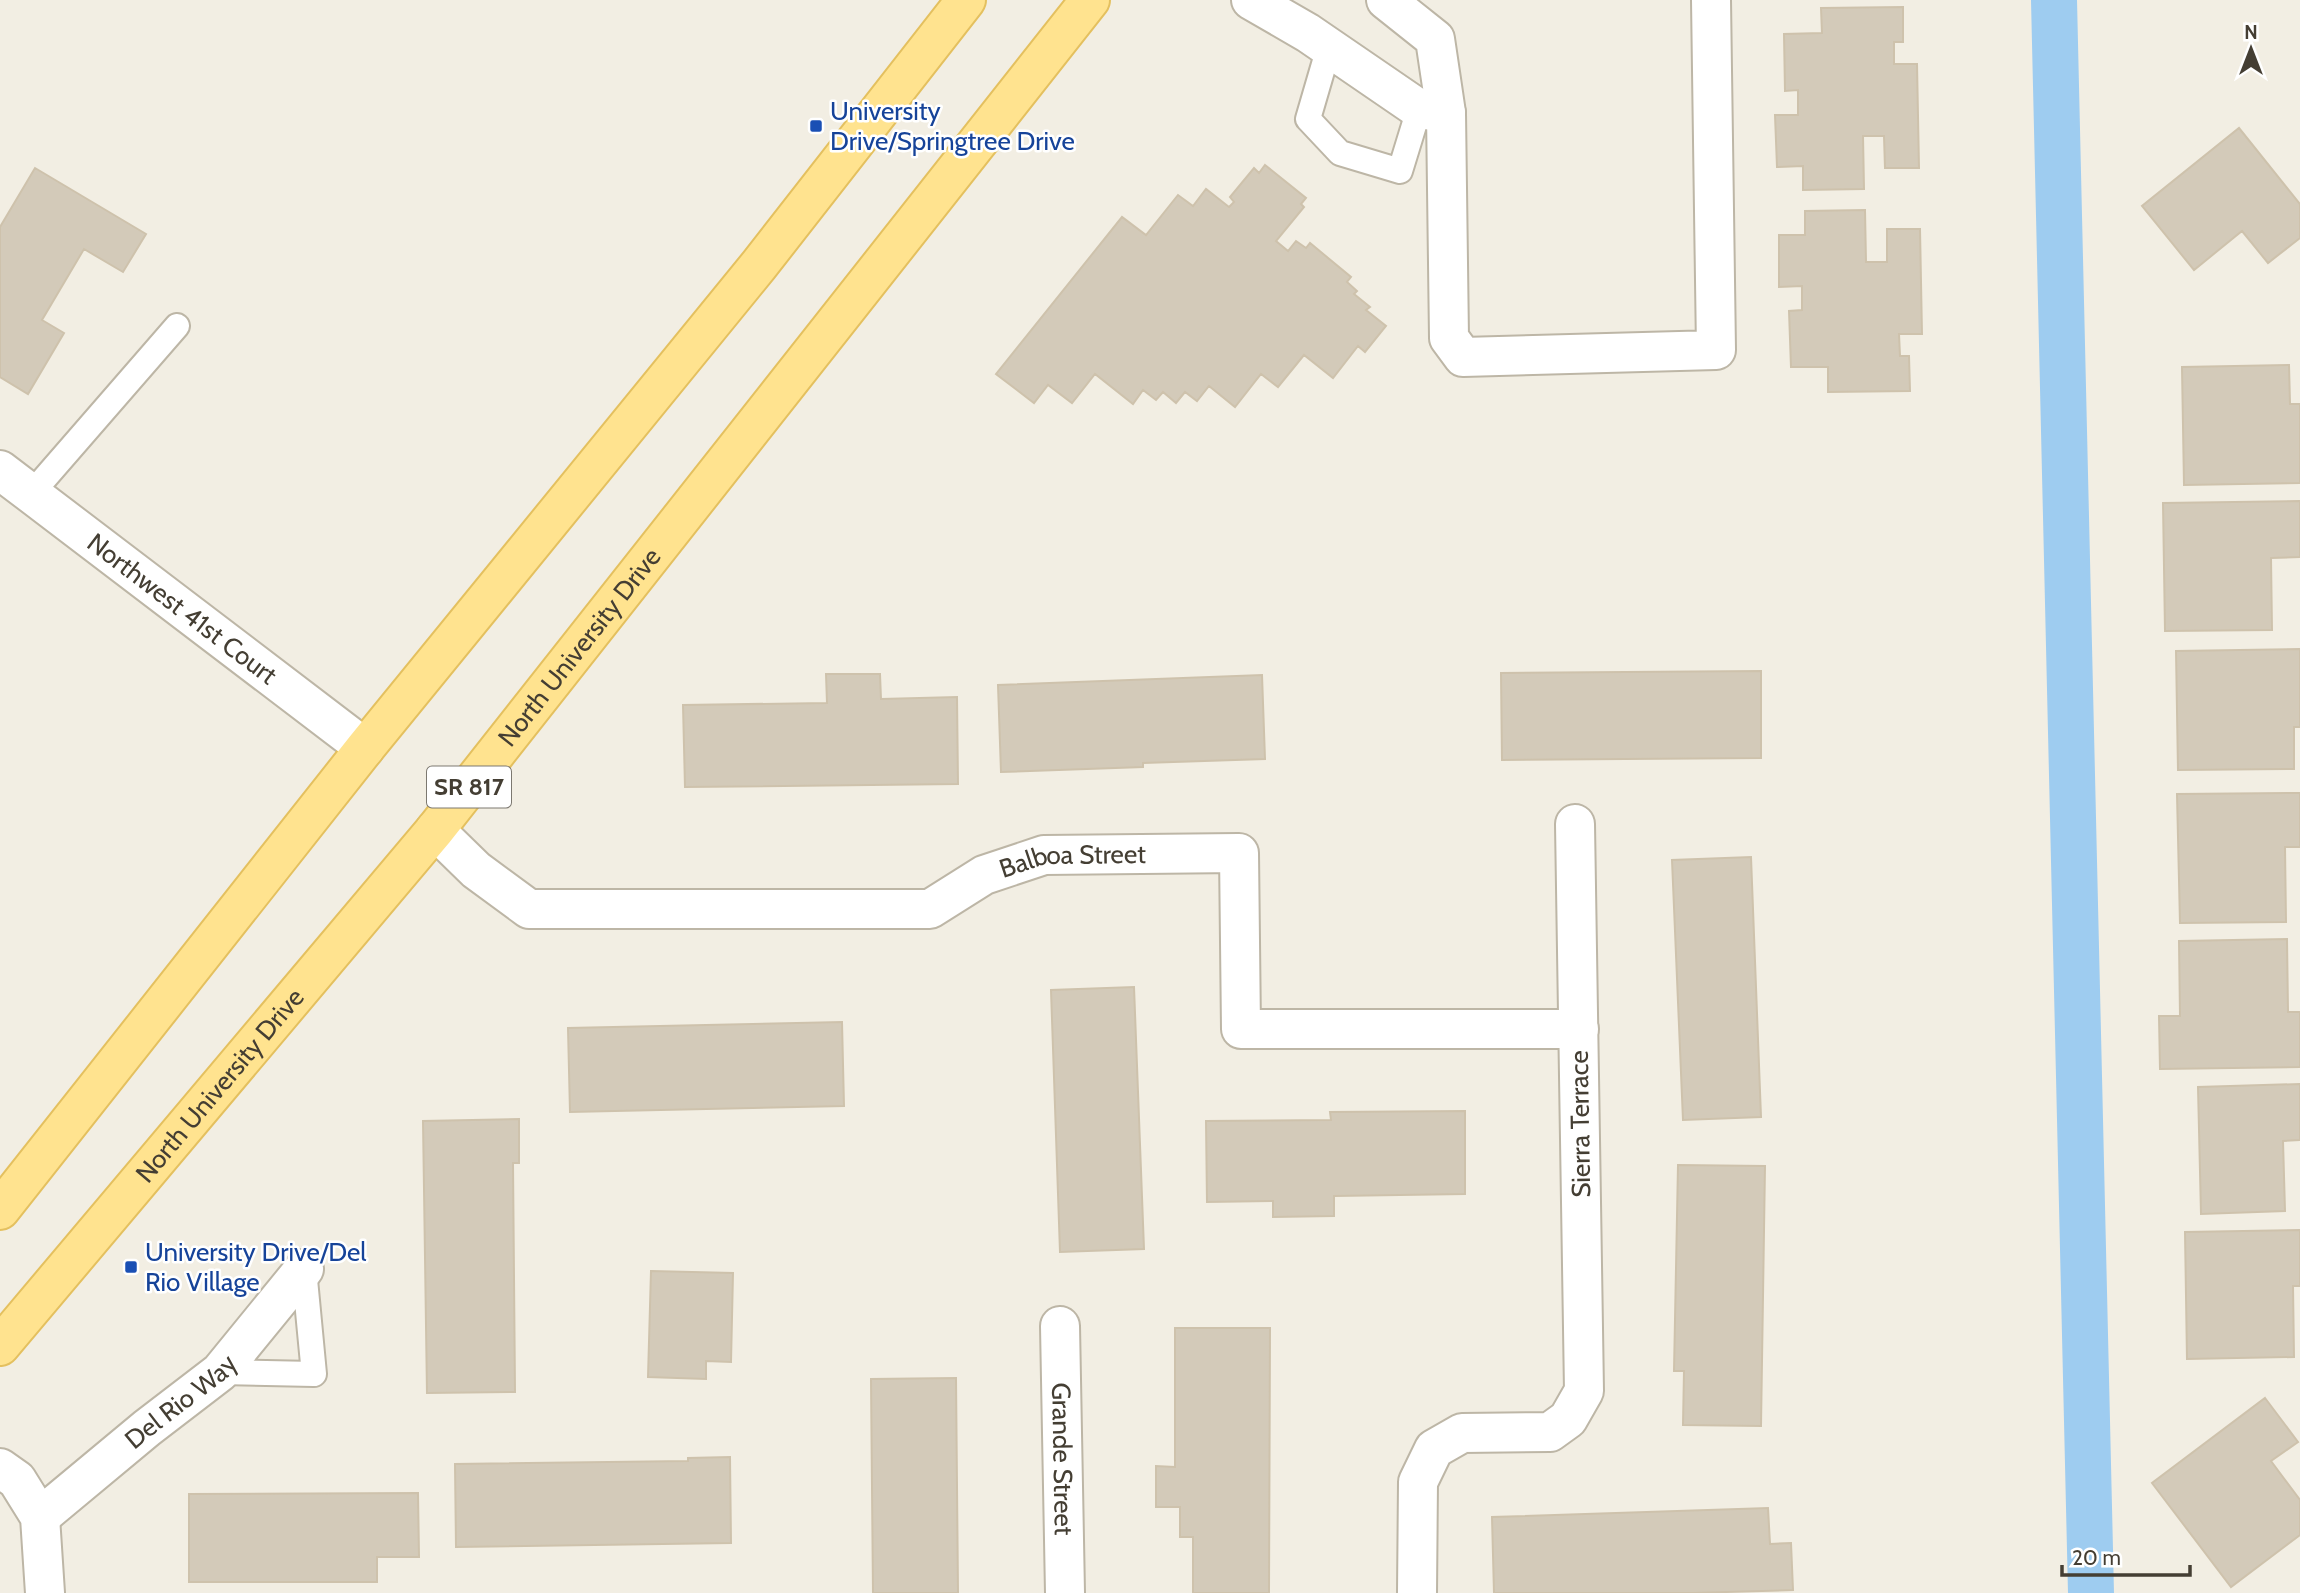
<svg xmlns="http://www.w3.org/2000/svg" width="2300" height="1593" font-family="Cabin,sans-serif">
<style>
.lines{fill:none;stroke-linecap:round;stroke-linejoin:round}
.canal{stroke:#9eccf0;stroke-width:46}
.building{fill:#d3cab9;stroke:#cec2ac;stroke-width:2}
.lane-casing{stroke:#bdb6a6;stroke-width:28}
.street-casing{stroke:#bdb6a6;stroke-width:42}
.primary-casing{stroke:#e4c05f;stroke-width:42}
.lane{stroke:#fff;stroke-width:24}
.street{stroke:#fff;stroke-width:38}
.primary{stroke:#ffe38f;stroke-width:38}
.transit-dot{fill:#1a4fb4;stroke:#fff;stroke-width:2.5}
.labels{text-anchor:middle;stroke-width:5;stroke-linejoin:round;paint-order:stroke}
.shield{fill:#fff;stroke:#7c7870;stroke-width:2}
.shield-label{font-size:24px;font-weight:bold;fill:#443e33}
.transit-label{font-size:26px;fill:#164399;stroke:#fff;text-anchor:start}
.street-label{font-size:26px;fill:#443e33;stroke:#fff}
</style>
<rect width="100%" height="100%" fill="#f2eee3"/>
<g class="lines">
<path class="canal" d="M2054,0L2091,1593"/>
</g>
<path class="building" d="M1903,7V42H1894V64H1917L1919,168H1885L1884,136H1863L1864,189L1803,190V166L1777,167L1775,115H1798V90L1785,91L1784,34L1822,33L1821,8Z
M2239,128L2300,204V238L2268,263L2242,231L2194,270L2142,206Z
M1265,165L1306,198L1301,204L1304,207L1276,241L1288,251L1296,241L1306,248L1310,243L1351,277L1347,282L1357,291L1354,294L1370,307L1366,310L1386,326L1365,352L1358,346L1333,378L1304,355L1278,387L1261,374L1235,407L1209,386L1197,401L1185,392L1176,403L1163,392L1156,400L1143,390L1133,404L1095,374L1072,403L1048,385L1034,403L996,374L1122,217L1146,235L1178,195L1193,206L1206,189L1229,207L1234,202L1230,197L1254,168L1259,173Z
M35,168L146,234L123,272L84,249L42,320L64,333L28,394L0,377V227Z
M1865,210L1866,262H1887V229H1920L1922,334H1899L1900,356H1909L1910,391L1828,392V367H1791L1789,311L1802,310V286L1779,287V235H1805V211Z
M2289,365L2290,404H2300V483L2184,485L2182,367Z
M2300,501V557L2271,558L2272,630L2165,631L2163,503Z
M2300,649V727H2294V769L2178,770L2176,651Z
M1761,671V758L1502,760L1501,673Z
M826,674H880L881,699L957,697L958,784L685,787L683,705L827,703Z
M1262,675L1265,759L1143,763V767L1001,772L998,685Z
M2300,793V847H2285L2286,922L2180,923L2177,794Z
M1751,857L1761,1117L1683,1120L1672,860Z
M2287,939L2288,1012H2300V1067L2160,1069L2159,1016H2180L2179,941Z
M1134,987L1144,1249L1060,1252L1051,990Z
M842,1022L844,1106L570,1112L568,1028Z
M2300,1084V1140L2283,1141L2285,1211L2201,1214L2198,1087Z
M1465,1111V1194L1334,1196V1216L1273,1217V1201L1207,1202L1206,1121L1331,1120L1330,1112Z
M519,1119V1163H513L515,1392L427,1393L423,1121Z
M1678,1165L1765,1166L1761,1426L1683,1425L1684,1371H1674Z
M2300,1230V1286H2293L2294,1357L2187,1359L2185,1232Z
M651,1271L733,1273L731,1362L706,1361V1379L648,1377Z
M1175,1328H1270L1269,1593H1193V1537H1180V1507H1156V1466L1175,1467Z
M956,1378L958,1593H873L871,1379Z
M2265,1398L2298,1442L2271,1461L2300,1500V1535L2231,1587L2152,1483Z
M730,1457L731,1543L456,1547L455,1464L688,1461V1458Z
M418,1493L419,1557H377V1582H189V1494Z
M1768,1508L1770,1544L1791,1543L1793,1590L1693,1593H1494L1492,1517Z"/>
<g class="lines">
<defs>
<path id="lane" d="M1329,47L1308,119L1340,153L1400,171L1419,109
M31,494L177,326
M220,1372L314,1374L304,1269"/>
<g id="street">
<path d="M1251,0L1308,33L1419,109L1446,113"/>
<path d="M1386,0L1435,39L1446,113L1449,338L1463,357L1716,350L1711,0"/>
<path id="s1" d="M0,470L365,748"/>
<path id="s2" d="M435,830L476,870L529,909H930L984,875L1044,855L1239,853L1241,1029H1579"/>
<path id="s3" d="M1060,1326L1065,1593"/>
<path d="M0,1468L17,1480L40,1517L45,1593"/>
<path id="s4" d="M40,1517L147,1428L220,1372L304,1269"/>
<path d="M1417,1593L1418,1482L1434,1449L1462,1433L1550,1432L1568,1419L1584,1391L1575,824"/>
</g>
<g id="primary">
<path d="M0,1210L365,748L759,265L966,0"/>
<path id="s5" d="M0,1346L435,830L1090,0"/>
</g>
</defs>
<use href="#lane" class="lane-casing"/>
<use href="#street" class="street-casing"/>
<use href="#primary" class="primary-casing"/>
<use href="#lane" class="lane"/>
<use href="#street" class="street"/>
<use href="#primary" class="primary"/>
</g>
<g class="transit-dot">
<rect x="809" y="119" width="14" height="14" rx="3.5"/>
<rect x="124" y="1260" width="14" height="14" rx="3.5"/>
</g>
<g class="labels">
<rect class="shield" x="427" y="766.5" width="84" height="41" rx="5"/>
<g class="shield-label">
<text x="469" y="795">SR 817</text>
</g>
<g class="transit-label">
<text x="830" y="120">University<tspan x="830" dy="30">Drive/Springtree Drive</tspan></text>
<text x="145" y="1261">University Drive/Del<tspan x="145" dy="30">Rio Village</tspan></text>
</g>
<g class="street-label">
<text dy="9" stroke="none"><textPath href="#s1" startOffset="229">Northwest 41st Court</textPath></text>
<text dy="9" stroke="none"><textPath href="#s5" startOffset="908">North University Drive</textPath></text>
<text dy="9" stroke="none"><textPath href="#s2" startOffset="679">Balboa Street</textPath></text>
<text dy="9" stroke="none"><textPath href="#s5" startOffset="341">North University Drive</textPath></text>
<text transform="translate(1580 1124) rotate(-91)" y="9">Sierra Terrace</text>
<text dy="9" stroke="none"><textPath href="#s4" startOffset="182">Del Rio Way</textPath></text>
<text dy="9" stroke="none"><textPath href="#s3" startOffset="133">Grande Street</textPath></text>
</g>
</g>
<g transform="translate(2251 49)" stroke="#ffffff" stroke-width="5" paint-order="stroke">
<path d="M0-5L12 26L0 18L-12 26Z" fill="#443e33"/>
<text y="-10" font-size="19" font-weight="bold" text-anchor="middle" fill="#443e33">N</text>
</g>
<path d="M2062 1565v10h128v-10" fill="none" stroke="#443e33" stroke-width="3.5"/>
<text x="2072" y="1565" font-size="21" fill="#443e33" stroke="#ffffff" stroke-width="5" paint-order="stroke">20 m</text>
</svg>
